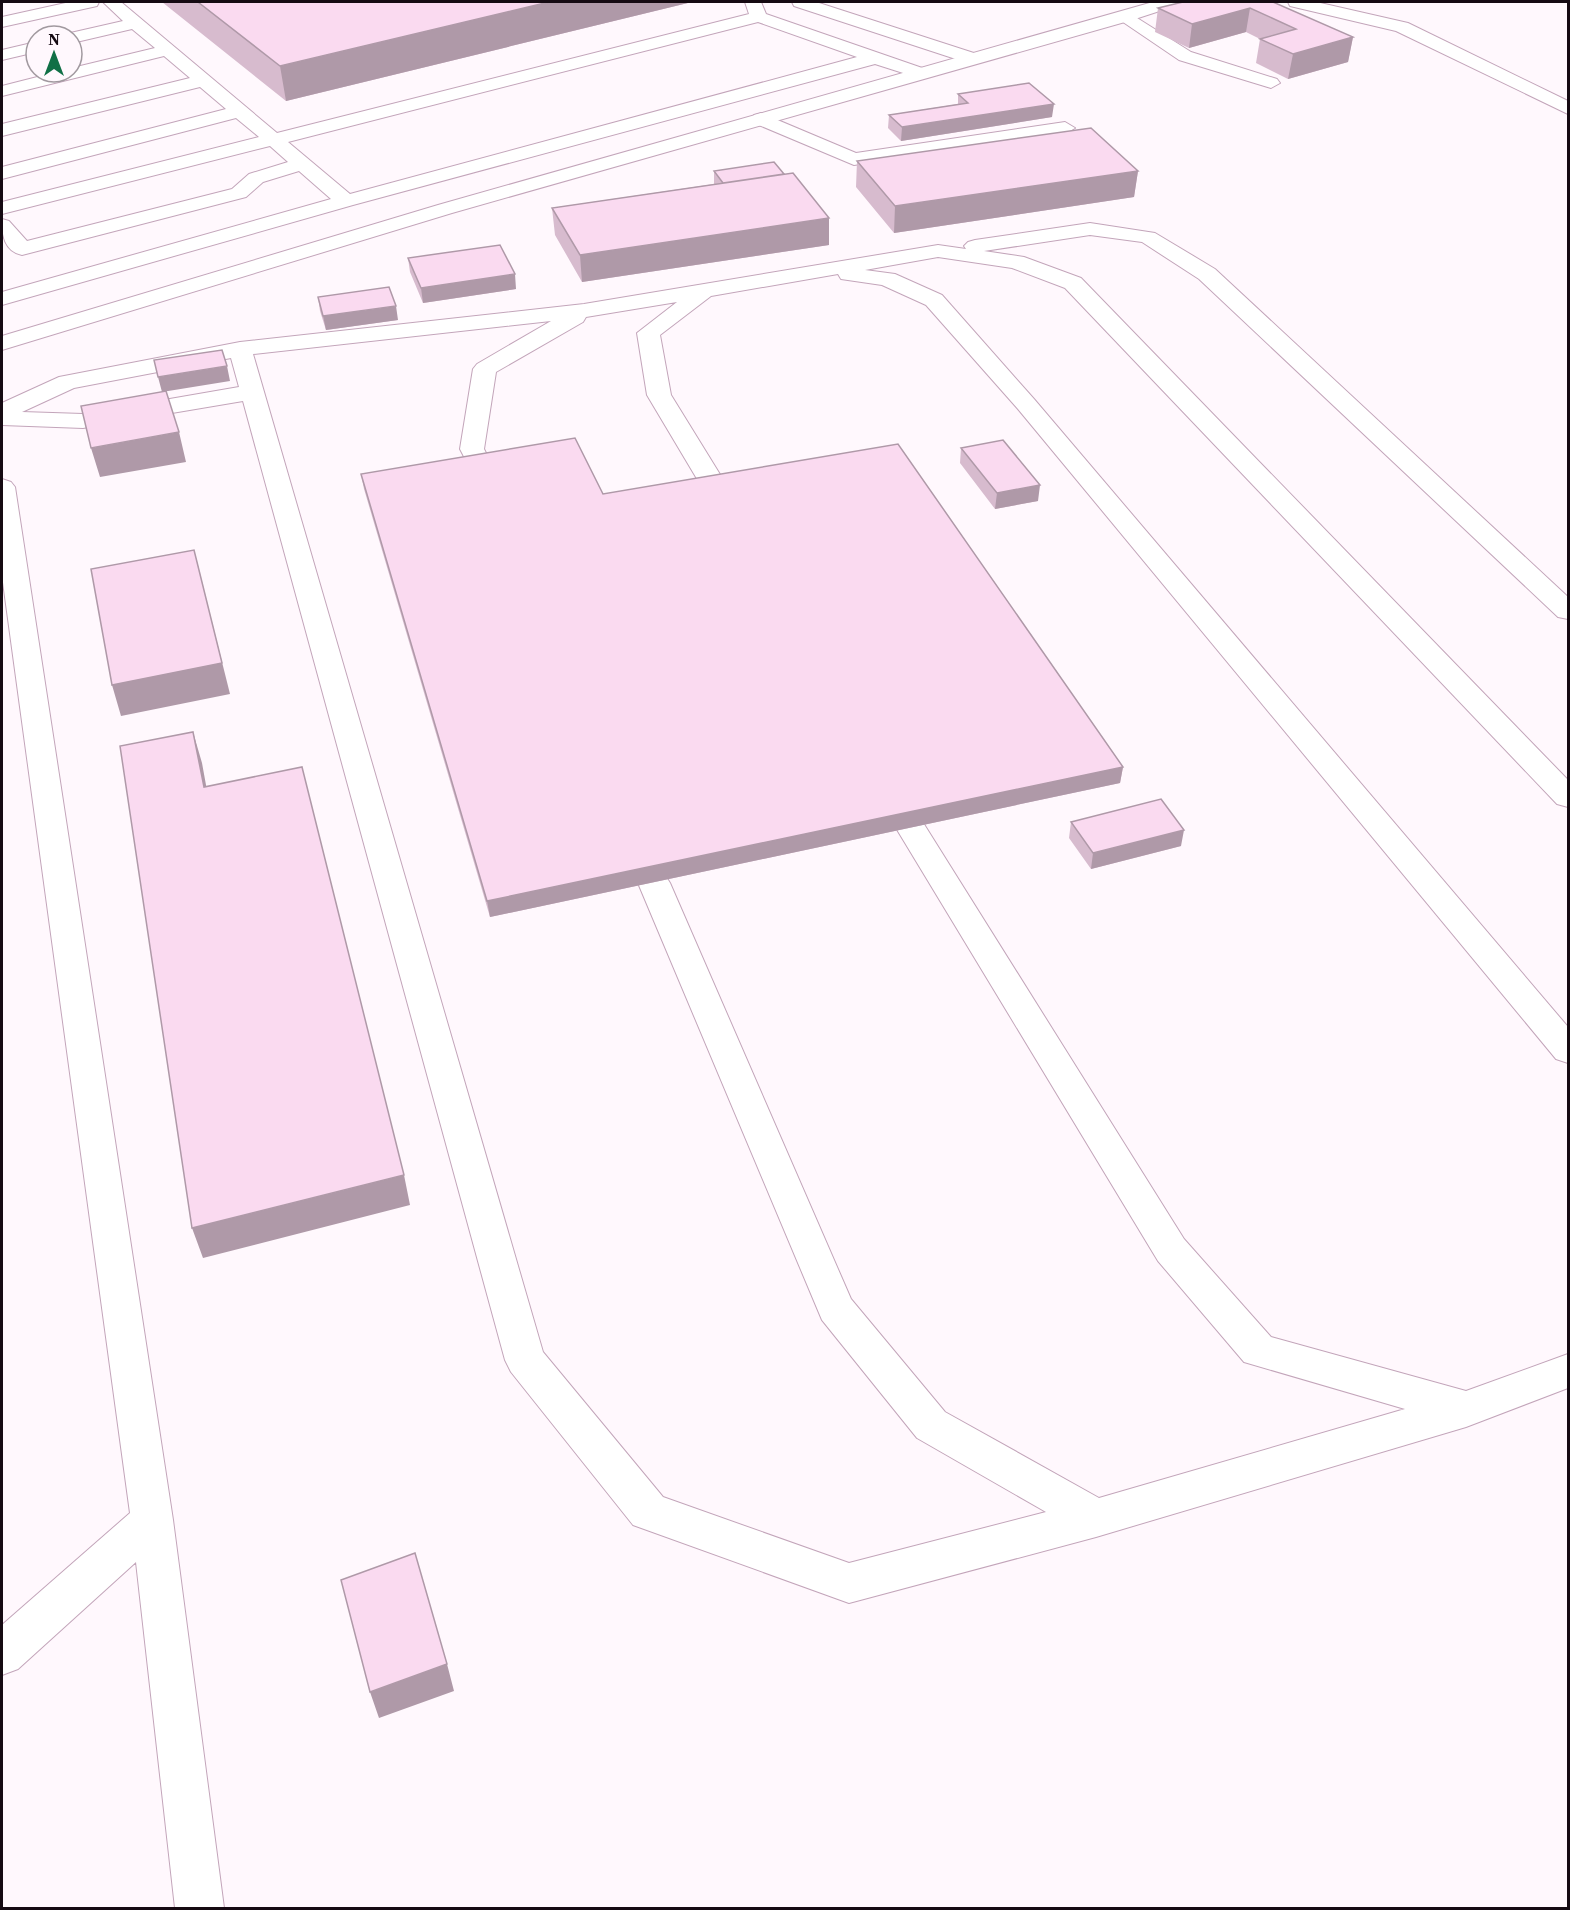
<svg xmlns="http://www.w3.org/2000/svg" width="1570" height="1910" font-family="'Source Serif 4',serif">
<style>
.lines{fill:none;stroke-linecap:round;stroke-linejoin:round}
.lane-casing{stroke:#c3a5ba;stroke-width:2}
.street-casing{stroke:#c3a5ba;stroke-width:2}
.lane{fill:#fff;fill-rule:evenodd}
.street{fill:#fff;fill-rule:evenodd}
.wall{fill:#d7bbce}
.shaded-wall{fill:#af99a8}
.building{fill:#fadaf0;stroke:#af99a8;stroke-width:1.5}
</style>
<rect width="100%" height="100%" fill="#fff8fd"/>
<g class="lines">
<defs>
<path id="lane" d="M70,2H99L97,6L2,27V17Z
M103,2H121L277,133L749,14L745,2H761L766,14L928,70L931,74L922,79L875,64L353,205L2,305V292L331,199L299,171L263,182L246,197L22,255C4,251 2,235 2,219L9,221L27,241L232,189L249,174L288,162L270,146L2,214V202L259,137L236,118L2,179V167L226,109L200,87L2,136V124L190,78L164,56L2,96V86L57,72H72V68L155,48L132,29L72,43V36L66,34L123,21ZM758,22L857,57L350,194L288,142Z
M792,2H816L980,55L983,59L974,64L968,63L794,6Z
M1288,2H1316L1408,23L1568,101V114L1396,31L1290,6Z
M1126,11L1191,52L1277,79L1280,83L1271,88L1179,60L1120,20L1117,16Z
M36,42V52L2,60V50Z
M761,113L856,153L1065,122L1075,128L1065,134L854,165L754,123L752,119L754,115Z
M1090,223L1155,233L1215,269L1568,597V619L1558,617L1199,279L1142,242L1090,235L984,251L1024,257L1081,278L1568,780V807L1557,804L1065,288L1012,268L938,257L865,270L895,274L942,295L1034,399L1568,1027V1063L1556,1059L1018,409L926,305L882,285L841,279L838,274L711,296L660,335L671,395L729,489L725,494L716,497L707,494L703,489L647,395L637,333L677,302L586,317L583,322L496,372L484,449L494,469L491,474L482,476L473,474L460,449L473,369L477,364L551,321L253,354L543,1352L663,1497L849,1563L1046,1512L917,1438L822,1320L638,883L643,875L654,872L665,875L670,883L851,1299L945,1412L1099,1498L1405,1409L1244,1362L1158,1261L896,828L900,821L911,818L922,821L1184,1239L1271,1337L1466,1391L1568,1354V1388L1466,1427L1096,1537L849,1603L633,1525L511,1372L505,1360L243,401L83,428L2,425V403L59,377L240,342L584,304L938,245L966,249L964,246L968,242L975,240ZM231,358L239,387L83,414L22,412L74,388Z
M2,479L11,482L15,487L173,1520L224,1908H175L136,1562L18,1669L2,1675V1625L130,1513L2,575Z"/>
<path id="street" d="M1153,2H1177L1175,6L1132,20L452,213L2,350V336L438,205Z"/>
</defs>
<use href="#lane" class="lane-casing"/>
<use href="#street" class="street-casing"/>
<use href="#lane" class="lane"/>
<use href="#street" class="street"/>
</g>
<path class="wall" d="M162,2H692L286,101Z
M1273,2L1353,37L1348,62L1288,79L1256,63L1260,39L1246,32L1189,48L1155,32L1158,8Z
M958,94L1052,117L901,141L888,128L889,115L958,104Z
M857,161L1138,171L1134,197L894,233L856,187Z
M714,171L829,245L582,282L555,235L552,208L714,184Z
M408,258L516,289L423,303L410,272Z
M318,297L398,320L326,330L320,311Z
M961,448L1038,501L995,509L960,463Z
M361,474L603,494L1123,767L1120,783L490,917L364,489Z
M1071,822L1181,846L1091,869L1069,838Z"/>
<path class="shaded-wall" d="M549,2H692L286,101L280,66Z
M1250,8L1246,32L1189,48L1192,24Z
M1353,37L1348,62L1288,79L1293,54Z
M1054,104L1052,117L901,141L902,127Z
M1138,171L1134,197L894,233L895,206Z
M829,218V245L582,282L580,255Z
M515,274L516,289L423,303L421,288Z
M396,306L398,320L326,330L323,316Z
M227,366L230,381L162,392L158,377Z
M179,432L186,462L100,477L91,448Z
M1040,485L1038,501L995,509L997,493Z
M194,550L230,694L121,716L112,685Z
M193,732L202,763L212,818L204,787Z
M1123,767L1120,783L490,917L487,901Z
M1184,830L1181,846L1091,869L1093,853Z
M404,1175L410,1205L203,1258L192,1228Z
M447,1664L454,1691L379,1718L370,1692Z"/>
<path class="building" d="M198,2H549L280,66Z
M1183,2H1273L1353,37L1293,54L1260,39L1296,29L1250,8L1192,24L1158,8Z
M1029,83L1054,104L902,127L889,115L968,103L958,94Z
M1091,128L1138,171L895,206L857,161Z
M774,162L784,174L723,183L714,171Z
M793,173L829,218L580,255L552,208Z
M500,245L515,274L421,288L408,258Z
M389,287L396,306L323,316L318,297Z
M222,350L227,366L158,377L154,360Z
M166,391L179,432L91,448L81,406Z
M575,438L603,494L898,444L1123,767L487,901L361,474Z
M1003,440L1040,485L997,493L961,448Z
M194,550L222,663L112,685L91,569Z
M193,732L204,787L302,767L404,1175L192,1228L120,746Z
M1161,799L1184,830L1093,853L1071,822Z
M415,1553L447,1664L370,1692L341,1580Z"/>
<rect width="1570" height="1910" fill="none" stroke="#150a12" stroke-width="6"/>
<g transform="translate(54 54)"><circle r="28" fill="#fff8fd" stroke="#a1999f" stroke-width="1.5"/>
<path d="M0-4.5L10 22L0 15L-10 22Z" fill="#107046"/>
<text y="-9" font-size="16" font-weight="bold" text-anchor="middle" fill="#150a12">N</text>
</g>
</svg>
